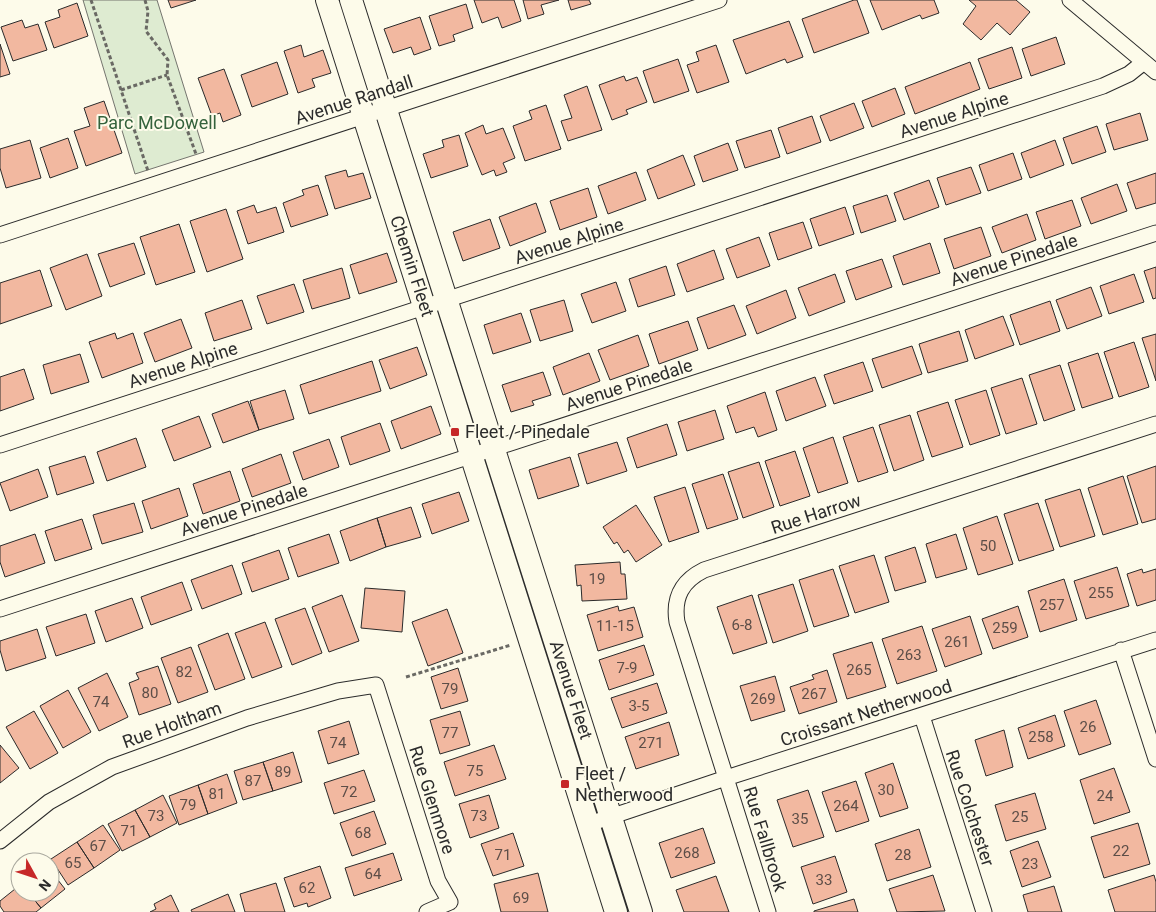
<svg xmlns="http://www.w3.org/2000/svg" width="1156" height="912" font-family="Roboto,sans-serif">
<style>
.green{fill:#deebd1;stroke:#74746e}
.building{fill:#f2b8a0;stroke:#2b2b2b}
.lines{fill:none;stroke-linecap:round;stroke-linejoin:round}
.minor-casing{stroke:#2b2b2b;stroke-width:17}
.secondary-casing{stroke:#2b2b2b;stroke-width:24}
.path{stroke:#6a6964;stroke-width:3;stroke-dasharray:4 2.5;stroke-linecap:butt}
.minor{stroke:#fdfbea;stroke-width:15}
.secondary{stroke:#fdfbea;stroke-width:22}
.poi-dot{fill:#c62828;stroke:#fdfbea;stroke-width:2}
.labels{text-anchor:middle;stroke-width:4;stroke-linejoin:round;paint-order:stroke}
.number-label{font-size:15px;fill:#5d4e48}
.street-label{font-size:18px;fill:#2b2b2b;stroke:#fdfbea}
.park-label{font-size:18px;fill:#34623c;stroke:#fdfbea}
.poi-label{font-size:18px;fill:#2b2b2b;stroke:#fdfbea;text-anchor:start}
</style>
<rect width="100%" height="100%" fill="#fdfbea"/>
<path class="green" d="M83,0H157L204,152L135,174Z"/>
<path class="building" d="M168,0H196L171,8Z
M474,0H514L521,21L502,28L498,17L482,23Z
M523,0H559L541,5L544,14L528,19Z
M568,0H589L591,4L571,10Z
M854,0H857L869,33L814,53L802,19Z
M870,0H934L939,13L922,19L920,15L882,30Z
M969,0H1016L1030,12L1010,35L997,23L981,40L963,24L976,6Z
M77,3L88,36L54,48L45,22L60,17L58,10Z
M466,4L473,28L453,35L455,41L439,46L429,16Z
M420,17L431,49L414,55L411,47L393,53L384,29Z
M22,20L25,28L38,24L47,50L13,61L1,27Z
M789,21L803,57L787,63L785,59L746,74L733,40Z
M1056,37L1065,64L1031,76L1022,49Z
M0,44L10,74L0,77Z
M301,45L304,57L323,50L331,73L312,79L315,87L298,93L284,51Z
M716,45L729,82L697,93L687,65L699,61L696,52Z
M1012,47L1022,78L989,89L978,59Z
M678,59L689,91L654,103L643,71Z
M277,62L288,94L252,107L241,75Z
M970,62L980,89L915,114L905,87Z
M224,69L241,115L223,122L220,113L212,116L198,78Z
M624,76L626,81L637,77L647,102L626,110L628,114L612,120L599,85Z
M587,86L602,130L568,141L561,121L572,118L564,95Z
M895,88L905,114L872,127L862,101Z
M104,101L122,153L86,166L74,131L90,126L84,108Z
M854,103L864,128L830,141L820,116Z
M546,105L561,149L525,161L513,126L532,119L529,111Z
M1140,113L1148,140L1114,150L1106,124Z
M812,116L821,142L787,154L778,128Z
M483,125L486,134L503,128L515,158L503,163L507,172L496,176L494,170L482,175L465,133Z
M1097,126L1106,152L1072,164L1063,138Z
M771,130L780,157L745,168L736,141Z
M459,135L468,166L431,178L423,154L444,147L442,140Z
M68,138L78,168L50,178L40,148Z
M30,140L41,178L6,188L0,168V149Z
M1055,140L1064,165L1030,178L1021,153Z
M728,143L738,170L703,182L694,156Z
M1013,153L1022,179L988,191L979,165Z
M683,155L695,185L658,199L647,170Z
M971,167L981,193L946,205L937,178Z
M346,170L348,177L363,173L371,198L335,209L325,176Z
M636,172L646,200L608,214L598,186Z
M1156,173V203L1136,209L1127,183Z
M929,180L939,207L904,220L894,193Z
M1117,184L1127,211L1091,224L1081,198Z
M318,185L328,215L291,227L283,203L304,195L302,190Z
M588,188L597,217L560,230L550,201Z
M887,195L896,221L861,233L853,206Z
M1072,200L1081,226L1045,239L1036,212Z
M536,203L546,232L510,246L499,217Z
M254,205L257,213L276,207L284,232L248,244L237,211Z
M845,207L854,234L819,246L810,219Z
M226,209L243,259L207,272L190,221Z
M1027,214L1036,240L1002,253L992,227Z
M490,219L500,248L463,261L453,232Z
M803,222L812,248L778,260L769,233Z
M179,224L195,272L156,285L140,237Z
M981,227L991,256L954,269L944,239Z
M759,237L770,266L737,278L726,249Z
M134,243L145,274L110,287L98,254Z
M930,243L940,273L903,285L893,256Z
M714,250L724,279L687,292L677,264Z
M387,253L397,282L359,294L350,265Z
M87,254L102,296L66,310L50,268Z
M882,259L892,287L856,300L846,271Z
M666,266L675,295L638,307L629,279Z
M1156,267V298L1153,299L1144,271Z
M342,268L350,298L312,309L303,280Z
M40,270L52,306L0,324V283Z
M835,274L845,302L809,316L798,288Z
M1134,274L1144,302L1109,314L1100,286Z
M616,282L626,311L592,323L581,294Z
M294,284L304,312L267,324L257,296Z
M1091,287L1102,316L1067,329L1056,300Z
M786,290L796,318L757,334L746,306Z
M242,300L252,329L214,341L205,313Z
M564,300L573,331L540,341L530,310Z
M1050,301L1060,331L1020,345L1010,315Z
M734,305L746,335L708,349L697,318Z
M521,313L531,342L493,354L484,325Z
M1003,316L1014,345L975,359L965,330Z
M181,319L192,348L155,362L144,333Z
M688,321L698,350L659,364L649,334Z
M959,331L968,361L928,373L919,344Z
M115,333L117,339L133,333L143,363L102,378L89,342Z
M1156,334V381L1142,338Z
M638,335L649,366L610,380L598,350Z
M1134,342L1149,387L1119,397L1104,352Z
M912,346L922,374L882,388L872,359Z
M417,347L427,375L390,389L379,360Z
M589,353L600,381L563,395L553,367Z
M1098,353L1113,398L1082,408L1068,363Z
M80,354L89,382L51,394L43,365Z
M372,361L381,391L309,414L300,385Z
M863,362L873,391L834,404L824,375Z
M1060,365L1075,410L1044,421L1029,375Z
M24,369L34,399L0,411V377Z
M543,372L551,395L532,401L534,405L511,412L502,385Z
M815,377L826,406L786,421L776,391Z
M1022,378L1037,424L1006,434L991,388Z
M285,390L294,419L259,430L250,401Z
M986,390L1000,435L970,445L955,400Z
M765,392L777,430L758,437L754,427L736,433L727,406Z
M248,401L259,430L223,443L212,414Z
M948,402L963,447L932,457L917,412Z
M431,406L441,434L401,449L391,421Z
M715,410L724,439L687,451L678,422Z
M910,415L924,460L894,471L879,425Z
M199,416L211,447L174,461L162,430Z
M380,423L390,451L350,465L341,437Z
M667,424L677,455L637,468L627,438Z
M873,427L888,472L858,482L843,437Z
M833,437L848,483L818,493L803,448Z
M136,438L146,467L107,481L97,452Z
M329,439L339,467L303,480L293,452Z
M617,442L627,471L587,484L578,454Z
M795,451L810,496L780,506L765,461Z
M281,454L291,483L252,497L242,469Z
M85,456L94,483L57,495L49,467Z
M570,457L579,486L538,499L529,470Z
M759,462L774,507L743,518L728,472Z
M1156,466V519L1142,523L1127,476Z
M38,469L48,497L10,511L0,483Z
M230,471L240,501L203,514L193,484Z
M723,474L738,519L707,529L692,484Z
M1123,476L1138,524L1103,535L1088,488Z
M685,487L699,532L669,542L654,497Z
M179,488L188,516L151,529L142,501Z
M1080,489L1095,536L1060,547L1045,500Z
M459,492L469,521L432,534L422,504Z
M134,503L143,532L102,544L93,515Z
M1038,503L1054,550L1019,561L1004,514Z
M636,505L662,545L636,562L628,550L624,553L617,542L614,544L603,527Z
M411,507L421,537L386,547L377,518Z
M997,516L1013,564L978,575L963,528Z
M377,518L386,547L350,561L340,531Z
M82,519L92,549L55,561L45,531Z
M35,534L45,563L5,577L0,562V546Z
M329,534L339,563L298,577L288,548Z
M956,534L967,569L936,578L926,544Z
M915,547L926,582L895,591L885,557Z
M279,550L289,579L252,592L242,563Z
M874,555L889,602L855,613L839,566Z
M620,562L621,574H625L627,599L582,601L581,585L577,586L575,565Z
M232,565L242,594L202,609L191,580Z
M1117,567L1129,606L1086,619L1074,581Z
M833,569L849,616L814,627L799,580Z
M1142,569L1143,573L1156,569V600L1137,606L1127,574Z
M1064,579L1077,620L1040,632L1028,591Z
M182,582L192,610L151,625L141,597Z
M793,584L808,631L773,643L758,595Z
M365,588L405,591L402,632L361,628Z
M342,595L359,641L329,652L312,607Z
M752,595L767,643L733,654L717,607Z
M132,598L143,628L106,642L95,611Z
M618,606L619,611L634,607L643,637L598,651L587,615Z
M1018,606L1028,637L993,649L982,619Z
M305,608L322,653L292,665L275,619Z
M447,609L463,653L428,666L412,622Z
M86,614L95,643L56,656L46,627Z
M970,616L982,654L945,667L932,629Z
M265,622L282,667L252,678L235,633Z
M922,626L937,671L897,684L882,639Z
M37,629L46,658L6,671L0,650V641Z
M228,633L245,679L215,690L198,645Z
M872,642L886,687L847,699L833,654Z
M644,645L654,675L609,690L599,660Z
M191,647L208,692L178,703L161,658Z
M158,666L171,704L139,715L129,683L139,679L136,673Z
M458,668L468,701L441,709L431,677Z
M827,670L837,702L799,714L790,687L814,679L812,675Z
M107,673L128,717L99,731L78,688Z
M775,676L785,711L751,721L740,686Z
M657,683L667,713L622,728L611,698Z
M68,690L91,732L63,748L40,706Z
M1096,700L1111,744L1079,755L1064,711Z
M34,711L58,753L30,769L6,727Z
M460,711L470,745L440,754L430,720Z
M1055,715L1065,746L1028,759L1018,728Z
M349,721L359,754L328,764L318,731Z
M669,722L679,755L636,769L625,737Z
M1004,730L1013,767L986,776L975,740Z
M0,745L19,768L0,783Z
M494,745L506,779L455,796L444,762Z
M293,752L302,782L273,791L263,762Z
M263,762L273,791L243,800L234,771Z
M893,763L908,808L880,817L865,773Z
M1114,768L1130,812L1094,824L1080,780Z
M364,770L375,801L334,814L324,783Z
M227,774L237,803L208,814L198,785Z
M856,781L869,821L836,832L822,792Z
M198,785L208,814L179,825L169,796Z
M808,790L824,837L793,847L777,800Z
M1035,793L1046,829L1006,841L995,805Z
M163,795L177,823L150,837L135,810Z
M489,795L499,828L470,838L459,804Z
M135,810L150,837L122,851L108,824Z
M374,811L386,844L352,856L340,823Z
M1138,823L1150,864L1104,878L1091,837Z
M103,825L120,850L94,868L77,842Z
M703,828L715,863L671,878L659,843Z
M919,829L931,867L887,881L875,844Z
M513,833L524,866L493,876L481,844Z
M1038,841L1051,877L1022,887L1010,851Z
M77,842L94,868L68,885L51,859Z
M393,853L402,880L354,896L345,868Z
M835,856L847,892L813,904L801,867Z
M320,866L331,898L308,907L307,903L294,907L284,878Z
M50,870L65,889L41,908L28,892H50Z
M538,873L548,912H501L494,884Z
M933,875L945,911L897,912L889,889Z
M1154,875L1156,882V912H1115L1108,890Z
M716,876L729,912H684L676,890Z
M276,883L285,912H245L240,894Z
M20,885V892H28L41,908L36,912H4L0,906V901Z
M1054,886L1062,912H1028L1023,895Z
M228,894L235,912H192L191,910Z
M171,895L179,912H150L156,909L154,904Z
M854,899L858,912H814V911Z"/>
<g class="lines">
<defs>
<path id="minor" d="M1070,0L1156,72
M0,235L719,0
M0,445L1103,86L1129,74L1144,62
M0,609L1156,233
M1121,650L1156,759
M922,716L984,912
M589,824L726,778L1156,640
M0,841L49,802L112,767L247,718L338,691L376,685L438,881L450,902L427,912
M768,912L677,622C673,597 682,581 704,570L1156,424"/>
<path id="secondary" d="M327,0L616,912
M351,0L641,912"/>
</defs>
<use href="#minor" class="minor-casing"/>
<use href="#secondary" class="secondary-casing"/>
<path class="path" d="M91,0L148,171
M145,0L148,11L146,31L168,60L167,75L196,154
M121,90L167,75
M406,677L511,645"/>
<use href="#minor" class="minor"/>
<use href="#secondary" class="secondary"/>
</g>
<g class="poi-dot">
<rect x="450" y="427" width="10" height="10" rx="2.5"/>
<rect x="560" y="779" width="10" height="10" rx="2.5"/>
</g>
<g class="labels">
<g class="number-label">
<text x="988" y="551">50</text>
<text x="597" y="584">19</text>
<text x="1101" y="598">255</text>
<text x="1052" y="610">257</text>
<text x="742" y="630">6-8</text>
<text x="615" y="631">11-15</text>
<text x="1005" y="633">259</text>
<text x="957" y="647">261</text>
<text x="909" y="660">263</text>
<text x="627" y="673">7-9</text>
<text x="859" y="675">265</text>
<text x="184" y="677">82</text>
<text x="450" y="694">79</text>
<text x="150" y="698">80</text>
<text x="814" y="699">267</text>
<text x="763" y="704">269</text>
<text x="101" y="707">74</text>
<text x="639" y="711">3-5</text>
<text x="1088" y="732">26</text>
<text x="450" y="738">77</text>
<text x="1041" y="742">258</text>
<text x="338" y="748">74</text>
<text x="651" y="748">271</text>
<text x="475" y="776">75</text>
<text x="283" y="777">89</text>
<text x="253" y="786">87</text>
<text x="886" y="795">30</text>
<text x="349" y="797">72</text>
<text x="217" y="799">81</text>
<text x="1105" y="801">24</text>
<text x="188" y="810">79</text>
<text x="846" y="811">264</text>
<text x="156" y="821">73</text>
<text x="479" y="821">73</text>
<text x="1020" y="822">25</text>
<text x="800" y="824">35</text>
<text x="129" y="836">71</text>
<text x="363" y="838">68</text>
<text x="98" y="851">67</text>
<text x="1121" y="856">22</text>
<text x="687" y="858">268</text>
<text x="503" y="860">71</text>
<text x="903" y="860">28</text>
<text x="73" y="868">65</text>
<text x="1030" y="869">23</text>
<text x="373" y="879">64</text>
<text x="824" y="885">33</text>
<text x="307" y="893">62</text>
<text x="521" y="903">69</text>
</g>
<g class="street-label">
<text transform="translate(354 100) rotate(-18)" y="6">Avenue Randall</text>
<text transform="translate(954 115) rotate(-18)" y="6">Avenue Alpine</text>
<text transform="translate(569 241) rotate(-18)" y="6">Avenue Alpine</text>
<text transform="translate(1014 260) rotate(-18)" y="6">Avenue Pinedale</text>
<text transform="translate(412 266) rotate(72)" y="6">Chemin Fleet</text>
<text transform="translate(183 365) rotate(-18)" y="6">Avenue Alpine</text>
<text transform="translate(629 385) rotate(-18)" y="6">Avenue Pinedale</text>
<text transform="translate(244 510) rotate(-18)" y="6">Avenue Pinedale</text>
<text transform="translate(816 514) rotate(-18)" y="6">Rue Harrow</text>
<text transform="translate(571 690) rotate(72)" y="6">Avenue Fleet</text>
<text transform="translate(866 713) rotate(-18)" y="6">Croissant Netherwood</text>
<text transform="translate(172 725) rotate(-20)" y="6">Rue Holtham</text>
<text transform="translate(432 800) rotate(72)" y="6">Rue Glenmore</text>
<text transform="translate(970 808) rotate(72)" y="6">Rue Colchester</text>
<text transform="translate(765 839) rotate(73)" y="6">Rue Fallbrook</text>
</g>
<g class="park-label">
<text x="157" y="129">Parc McDowell</text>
</g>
<g class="poi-label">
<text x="465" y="438">Fleet / Pinedale</text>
<text x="575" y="780">Fleet /<tspan x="575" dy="21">Netherwood</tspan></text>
</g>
</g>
<g transform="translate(35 877) rotate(130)"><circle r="24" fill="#fdfbea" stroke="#a9a89e"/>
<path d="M0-4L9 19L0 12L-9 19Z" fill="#c62828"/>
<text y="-8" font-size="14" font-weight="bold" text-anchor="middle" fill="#2b2b2b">N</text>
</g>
</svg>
